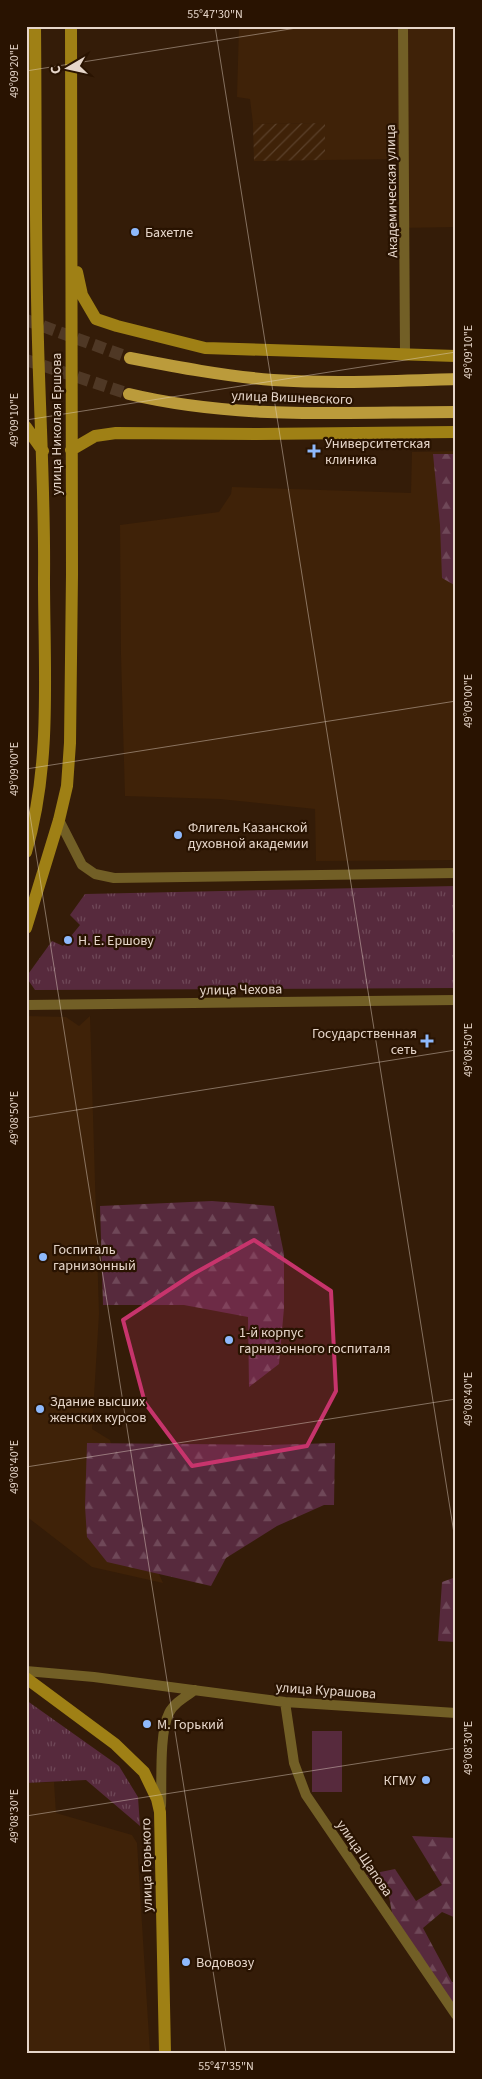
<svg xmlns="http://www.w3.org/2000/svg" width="482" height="2079" font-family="'Source Sans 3',sans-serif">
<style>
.built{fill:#3f2208}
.industrial{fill:url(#industrial-furrows)}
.grass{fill:url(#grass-tufts)}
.forest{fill:url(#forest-firs)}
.pitch{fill:#572a3d}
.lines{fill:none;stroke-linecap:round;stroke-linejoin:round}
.primary-tunnel{stroke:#4f3825;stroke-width:12;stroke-dasharray:12 6;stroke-linecap:butt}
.minor{stroke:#725f26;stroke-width:10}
.secondary{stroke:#9f8015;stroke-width:12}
.primary{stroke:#bb9b3b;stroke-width:12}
.marked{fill:#c7346c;fill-opacity:0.2;stroke:#c7346c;stroke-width:4;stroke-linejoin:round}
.ticks{fill:none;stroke:#e6d6ca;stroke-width:1;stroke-opacity:0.45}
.poi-dot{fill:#8eb9fc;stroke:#291301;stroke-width:2}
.labels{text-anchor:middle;stroke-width:4.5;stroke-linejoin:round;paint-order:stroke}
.street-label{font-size:14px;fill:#e6d6ca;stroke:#291301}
.poi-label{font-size:14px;fill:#e6d6ca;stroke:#291301;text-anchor:start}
.neatline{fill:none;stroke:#e6d6ca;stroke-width:2}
.ticks-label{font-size:12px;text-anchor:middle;fill:#e6d6ca}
</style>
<defs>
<pattern id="industrial-furrows" width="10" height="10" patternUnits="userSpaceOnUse" patternTransform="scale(1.25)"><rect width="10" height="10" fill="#3f2208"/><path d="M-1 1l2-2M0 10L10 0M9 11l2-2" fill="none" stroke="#5b412b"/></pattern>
<pattern id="grass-tufts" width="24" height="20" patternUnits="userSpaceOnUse" patternTransform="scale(1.25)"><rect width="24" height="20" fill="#572a3d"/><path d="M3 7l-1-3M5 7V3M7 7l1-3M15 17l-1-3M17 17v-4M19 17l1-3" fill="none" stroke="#6f4858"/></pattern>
<pattern id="forest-firs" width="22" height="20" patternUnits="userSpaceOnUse" patternTransform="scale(1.25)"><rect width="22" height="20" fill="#572a3d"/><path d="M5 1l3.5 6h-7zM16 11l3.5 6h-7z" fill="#6f4858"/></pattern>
</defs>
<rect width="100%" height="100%" fill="#341c08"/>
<path class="built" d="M239,26H456V227L400,228L399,159L325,160L324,123L253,124L250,99L237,97Z
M456,451V860L316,861L315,809L220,799L125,796L121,655L120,525L219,512L231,494L232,487L411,493L412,452Z
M26,1016L66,1017L79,1026L90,1016L99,1314L92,1429L110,1440L124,1495L163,1583L92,1567L26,1516Z
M54,1782L56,1813L132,1835L137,1843L150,2053H26V1783Z"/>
<path class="industrial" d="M325,123V160L254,161L253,124Z"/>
<path class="grass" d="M456,886V988L35,990L26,977L52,941L63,946L80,925L70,915L85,894Z
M26,1700L119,1766L138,1797L140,1826L86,1780L26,1783Z"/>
<path class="forest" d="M433,454H456V586L442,578L440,525Z
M212,1201L274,1206L284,1254V1308L279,1364L249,1387L248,1317L184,1305H103L100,1206Z
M87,1443L268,1445L335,1443L334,1505H324L277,1526L226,1558L211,1586L107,1562L87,1537L85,1506Z
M456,1577V1642L438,1641L442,1582Z
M412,1836L456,1838V1918L442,1912L423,1928L452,1982H456V2011L394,1924L388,1891L366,1875L395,1869L416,1901L442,1885Z"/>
<path class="pitch" d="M312,1731H342V1792H312Z"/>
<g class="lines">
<path class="primary-tunnel" d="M26,320L130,358
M26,360L129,394"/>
<path class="minor" d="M403,26L405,354
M59,820L82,865L95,874L114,878L456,873
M26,1005L456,1000
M26,1671L94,1677L285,1702L456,1713
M285,1702L294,1763L306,1795L456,2015
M161,1806C162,1783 159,1732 169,1713C174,1703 185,1697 195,1690"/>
<path class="secondary" d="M77,272L82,295L96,319L117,326L205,348L456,356
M26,427L43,451
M71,450L95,436L116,433L257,434L456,432
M26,852C52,764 44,670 44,579C45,500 40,421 38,342C35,237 36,132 35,26
M26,928L59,820L67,786L70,743L72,574L71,26
M26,1678L115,1744L144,1772L157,1799L160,1812L165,2053"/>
<path class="primary" d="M130,358C177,367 224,376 273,380C334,384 395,381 456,379
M129,394C237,420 346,412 456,412"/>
</g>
<path class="marked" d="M254,1240L331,1291L336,1391L307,1446L192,1466L145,1403L123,1320L193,1274Z"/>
<path class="ticks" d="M215,26L456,1546M26,71L309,26M26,420L456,352M26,769L456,701M26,790L226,2053M26,1118L456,1050M26,1467L456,1399M26,1816L456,1748"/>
<g class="poi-dot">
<circle cx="135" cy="232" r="5"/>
<path d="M311.5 443.5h5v5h5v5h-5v5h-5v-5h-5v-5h5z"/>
<circle cx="178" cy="835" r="5"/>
<circle cx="68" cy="940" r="5"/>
<path d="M424.5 1033.5h5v5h5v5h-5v5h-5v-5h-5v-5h5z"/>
<circle cx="43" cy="1257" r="5"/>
<circle cx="229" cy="1340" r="5"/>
<circle cx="40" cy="1409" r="5"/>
<circle cx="147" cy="1724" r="5"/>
<circle cx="426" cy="1780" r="5"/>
<circle cx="186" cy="1962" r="5"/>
</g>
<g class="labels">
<g class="street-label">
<text transform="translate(391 191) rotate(-91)" y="5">Академическая улица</text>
<text transform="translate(292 397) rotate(2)" y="5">улица Вишневского</text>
<text transform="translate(56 424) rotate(-90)" y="5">улица Николая Ершова</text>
<text transform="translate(241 989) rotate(-1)" y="5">улица Чехова</text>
<text transform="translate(326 1690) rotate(4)" y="5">улица Курашова</text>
<text transform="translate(365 1858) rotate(56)" y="5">улица Щапова</text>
<text transform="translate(146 1865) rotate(-91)" y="5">улица Горького</text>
</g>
<g class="poi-label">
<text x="145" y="237">Бахетле</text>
<text x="325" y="448">Университетская<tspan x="325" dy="16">клиника</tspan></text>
<text x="188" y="832">Флигель Казанской<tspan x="188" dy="16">духовной академии</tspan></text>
<text x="78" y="945">Н. Е. Ершову</text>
<text x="417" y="1038" text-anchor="end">Государственная<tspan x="417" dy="16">сеть</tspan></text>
<text x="53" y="1254">Госпиталь<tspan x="53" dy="16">гарнизонный</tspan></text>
<text x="239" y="1337">1-й корпус<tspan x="239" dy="16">гарнизонного госпиталя</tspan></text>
<text x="50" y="1406">Здание высших<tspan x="50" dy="16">женских курсов</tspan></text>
<text x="157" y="1729">М. Горький</text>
<text x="416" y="1785" text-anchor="end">КГМУ</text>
<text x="196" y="1967">Водовозу</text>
</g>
</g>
<rect width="482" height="2079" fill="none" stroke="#291301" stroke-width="55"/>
<g transform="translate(68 68) rotate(261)" stroke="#291301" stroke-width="4" paint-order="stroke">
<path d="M0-4L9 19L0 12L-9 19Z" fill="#e6d6ca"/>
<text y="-8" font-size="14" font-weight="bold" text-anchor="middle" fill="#e6d6ca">С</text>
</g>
<rect x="28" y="28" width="426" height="2024" class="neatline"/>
<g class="ticks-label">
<text x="215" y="18">55°47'30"N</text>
<text transform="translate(14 71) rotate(-90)" y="4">49°09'20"E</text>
<text transform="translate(468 352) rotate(-90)" y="4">49°09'10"E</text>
<text transform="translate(14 420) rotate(-90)" y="4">49°09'10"E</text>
<text transform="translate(468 701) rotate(-90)" y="4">49°09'00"E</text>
<text transform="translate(14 769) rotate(-90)" y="4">49°09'00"E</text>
<text transform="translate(468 1050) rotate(-90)" y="4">49°08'50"E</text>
<text transform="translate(14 1118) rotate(-90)" y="4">49°08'50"E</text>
<text transform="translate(468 1399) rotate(-90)" y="4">49°08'40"E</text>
<text transform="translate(14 1467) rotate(-90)" y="4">49°08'40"E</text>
<text transform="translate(468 1748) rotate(-90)" y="4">49°08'30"E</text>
<text transform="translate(14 1816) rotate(-90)" y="4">49°08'30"E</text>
<text x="226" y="2070">55°47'35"N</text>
</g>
</svg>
